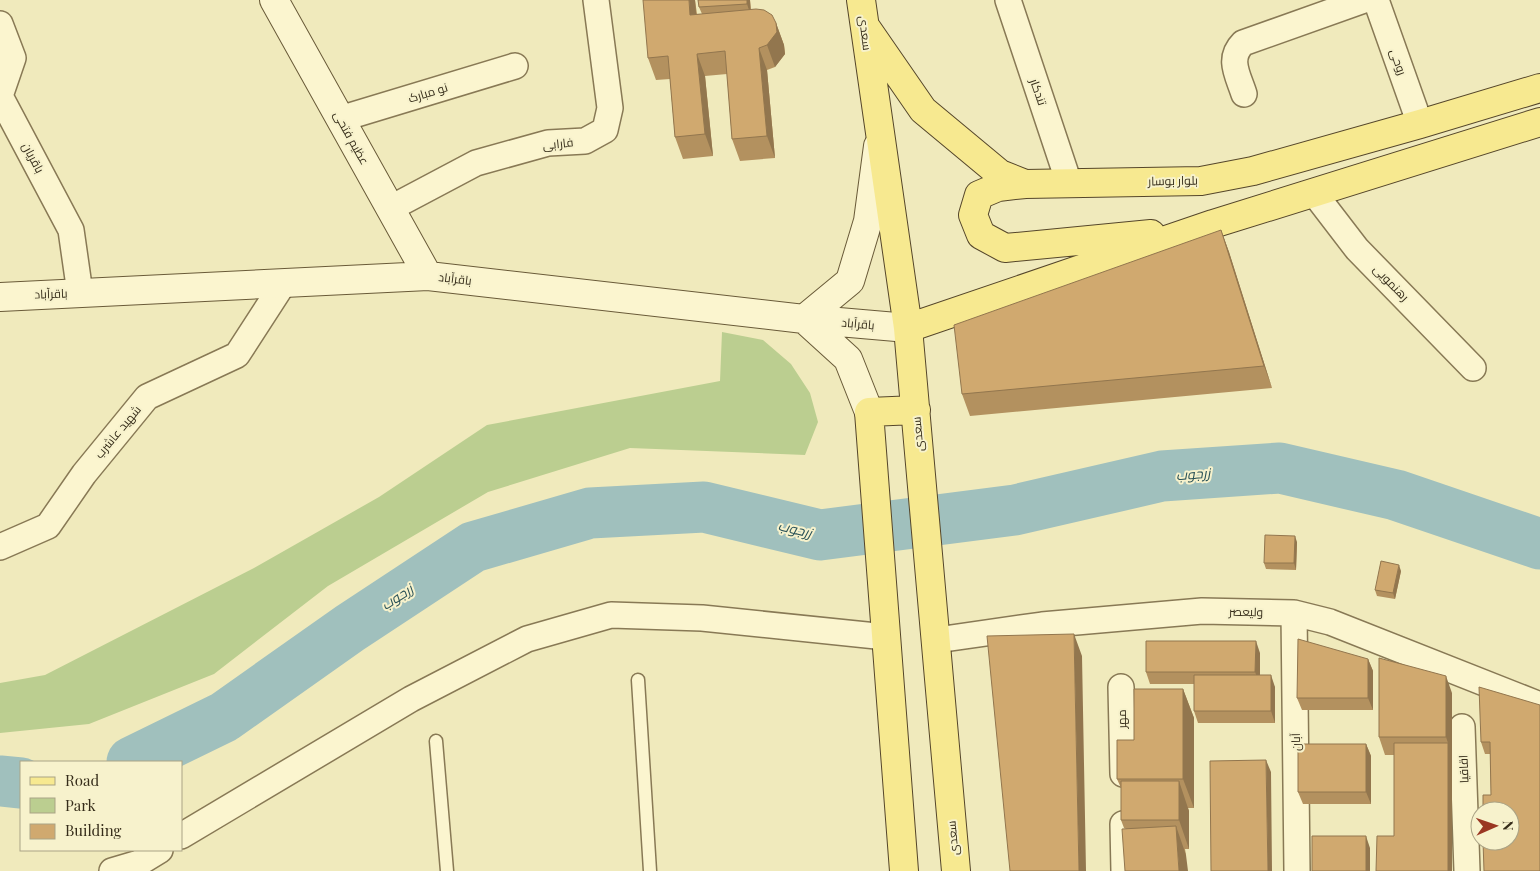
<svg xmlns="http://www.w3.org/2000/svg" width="1540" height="871" font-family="'Playfair Display',Cairo,serif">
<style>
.green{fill:#bbce90}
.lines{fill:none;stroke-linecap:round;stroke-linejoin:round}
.river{stroke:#a0c0bd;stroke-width:51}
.lane-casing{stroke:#887955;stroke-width:15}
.street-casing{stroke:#887955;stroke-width:28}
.secondary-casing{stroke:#695a38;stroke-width:30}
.primary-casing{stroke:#55462a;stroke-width:30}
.lane{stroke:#fbf5cf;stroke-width:12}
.street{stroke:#fbf5cf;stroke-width:25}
.secondary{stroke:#fbf5cf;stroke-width:28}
.primary{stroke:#f7e990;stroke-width:28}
.wall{fill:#b3915f}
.shaded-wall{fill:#92764e}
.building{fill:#d0a96f;stroke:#92764e}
.labels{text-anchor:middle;stroke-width:4;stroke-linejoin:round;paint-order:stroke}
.street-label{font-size:12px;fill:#362d1a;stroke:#f7f2cc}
.water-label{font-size:14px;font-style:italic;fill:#295157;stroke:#f7f2cc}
</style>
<rect width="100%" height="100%" fill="#f0eabc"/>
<path class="green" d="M722,332L763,340L791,364L810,393L818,422L805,455L630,448L488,492L328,586L214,674L89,724L0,733V683L45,675L254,568L379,497L487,425L720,381Z"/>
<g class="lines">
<path class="river" d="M132,762L224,717L350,628L473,547L590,513L704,507L820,535L1015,510L1162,476L1280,468L1396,495L1540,544
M0,781L21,783"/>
<defs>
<path id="lane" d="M638,680L650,871
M436,741L447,871"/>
<path id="street" d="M1008,0L1069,183
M1376,0L1420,124
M0,24L13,58L0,96L71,230L80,293
M1244,94C1238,75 1227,59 1243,43L1364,0
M340,119L515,66
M1314,193L1357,249L1473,368
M391,208L476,163L548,143L585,141L605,130L610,108L596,0
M0,547L48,526L84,474L147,397L237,355L283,284
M1294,613L1297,871
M937,640L1042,625L1202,611L1294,613L1330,622L1540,705
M1121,687L1123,774
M1462,727L1467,871
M1123,824L1124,871
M181,836L411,699L527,639L611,615L702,618L886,637
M112,871L139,863L160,850"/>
<path id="secondary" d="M274,0L428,276
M0,297L428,276L804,319L908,328
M804,319L850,281L868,221L878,146
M804,319L848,359L869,412"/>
<path id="primary" d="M861,0L908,328L956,871
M867,29L923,110L1000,174L1025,184L1201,181L1253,171L1420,124L1540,88
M1025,184L998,187L979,195L973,215L981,235L1005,248L1151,234
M908,328L1213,224L1540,122
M904,871L869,412L916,410"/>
</defs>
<use href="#lane" class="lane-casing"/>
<use href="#street" class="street-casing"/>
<use href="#secondary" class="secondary-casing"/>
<use href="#primary" class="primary-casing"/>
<use href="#lane" class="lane"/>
<use href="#street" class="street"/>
<use href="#secondary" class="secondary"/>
<use href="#primary" class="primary"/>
</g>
<path class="wall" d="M695,0L697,14H702L699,7L698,0H750L751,10L776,23L784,45L785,54L775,67L767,70L775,158L740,161L732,139L727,74L705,76L713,156L683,159L675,137L670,79L656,80L648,58Z
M1221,230L1229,252L1272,388L970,416L962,394Z
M1297,542L1296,570L1266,569L1264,563Z
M1401,571L1395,599L1377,596L1375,590Z
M1260,653V675L1275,687V723H1198L1194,711V684H1150L1146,672Z
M1368,659L1373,671V710H1302L1297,698Z
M1183,689L1194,718V808H1188L1189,811V849H1185L1186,855L1124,828L1121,820V788L1117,779L1134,740Z
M1452,693V871H1376L1394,836V755H1385L1379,737Z
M1540,705L1491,795L1490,754H1485L1481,742Z
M1366,744L1371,756V804H1303L1298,792Z"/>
<path class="shaded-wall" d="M689,0H695L698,37L690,15Z
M747,0H750L751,16L747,4Z
M776,23L784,45L785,54L775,67L767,45Z
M759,48L767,70L775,158L767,136Z
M697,54L705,76L713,156L705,134Z
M1221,230L1229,252L1272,388L1264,366Z
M1295,536L1297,542L1296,570L1294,563Z
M1399,565L1401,571L1395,599L1393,593Z
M1074,634L1082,656L1086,871H1079Z
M1256,641L1260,653V684L1255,672Z
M1368,659L1373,671V710L1368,698Z
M1271,675L1275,687V723L1271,711Z
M1446,676L1452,693V871H1448V743L1446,737Z
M1183,689L1194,718V808L1183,779Z
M1366,744L1371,756V804L1366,792Z
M1266,760L1271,772L1272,871H1268Z
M1179,781L1189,811V849L1179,820Z
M1176,826L1186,855L1188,871H1179Z
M1366,836L1370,848V871H1366Z"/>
<path class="building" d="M643,0H689L690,15L756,9L764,10L772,15L776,23L777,32L767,45L759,48L767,136L732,139L725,51L697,54L705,134L675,137L668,56L648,58Z
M698,0H747V4L699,7Z
M1221,230L1264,366L962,394L954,325Z
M1265,535L1295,536L1294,563H1264Z
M1381,561L1399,565L1393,593L1375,590Z
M1074,634L1079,871H1010L987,636Z
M1298,639L1368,659V698H1297Z
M1146,641H1256L1255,672H1146Z
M1379,658L1446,676V737H1379Z
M1194,675H1271V711H1194Z
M1479,687L1540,705V871H1484L1483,841H1510V811H1483V795H1491L1490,742H1481Z
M1134,689H1183V779H1117V740H1134Z
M1394,743H1448V871H1376L1377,836H1394Z
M1298,744H1366V792H1298Z
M1266,760L1268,871H1211L1210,761Z
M1121,781H1179V820H1121Z
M1176,826L1179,871H1125L1122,829Z
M1312,836H1366V871H1312Z"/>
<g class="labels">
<g class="street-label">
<text transform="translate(865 33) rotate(83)" y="4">سعدی</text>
<text transform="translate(1398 62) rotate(70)" y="4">روحی</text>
<text transform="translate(1038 92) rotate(71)" y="4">تندکار</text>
<text transform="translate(428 93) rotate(-17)" y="4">نو مبارک</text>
<text transform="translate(351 138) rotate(61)" y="4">عظیم فتحی</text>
<text transform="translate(558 144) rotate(-6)" y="4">فارابی</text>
<text transform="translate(33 158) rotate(62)" y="4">باقریان</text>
<text transform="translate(1173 181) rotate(-1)" y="4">بلوار بوسار</text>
<text transform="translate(455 279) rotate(7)" y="4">باقرآباد</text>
<text transform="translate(1391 283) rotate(46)" y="4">رهنمویی</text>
<text transform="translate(51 294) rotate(-2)" y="4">باقرآباد</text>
<text transform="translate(858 324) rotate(5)" y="4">باقرآباد</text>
<text transform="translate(118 432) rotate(-50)" y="4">شهید عاشرب</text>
<text transform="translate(918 434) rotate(-95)" y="4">سعدی</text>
<text transform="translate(1246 612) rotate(1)" y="4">ولیعصر</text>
<text transform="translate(1122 719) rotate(-91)" y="4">مهر</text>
<text transform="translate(1296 742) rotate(-91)" y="4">آبان</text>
<text transform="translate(1464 769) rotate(-92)" y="4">اقاقیا</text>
<text transform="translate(953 838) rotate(-95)" y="4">سعدی</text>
</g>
<g class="water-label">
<text transform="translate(1193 474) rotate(-4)" y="5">زرجوب</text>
<text transform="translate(795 529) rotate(14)" y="5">زرجوب</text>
<text transform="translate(397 597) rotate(-33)" y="5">زرجوب</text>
</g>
</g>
<rect x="20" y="761" width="162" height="90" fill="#f7f2cc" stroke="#aaa385"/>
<rect x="30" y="777" width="25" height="8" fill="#f7e990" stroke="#aaa385"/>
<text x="65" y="786" font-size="15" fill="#362d1a">Road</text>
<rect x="30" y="798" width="25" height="15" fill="#bbce90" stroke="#aaa385"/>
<text x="65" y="811" font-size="15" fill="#362d1a">Park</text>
<rect x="30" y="824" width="25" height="15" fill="#d0a96f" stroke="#aaa385"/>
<text x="65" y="836" font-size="15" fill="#362d1a">Building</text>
<g transform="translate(1495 826) rotate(88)"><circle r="24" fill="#f7f2cc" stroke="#aaa385"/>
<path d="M0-4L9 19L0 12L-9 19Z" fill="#9a3722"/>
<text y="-8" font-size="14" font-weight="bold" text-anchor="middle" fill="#362d1a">N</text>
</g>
</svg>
